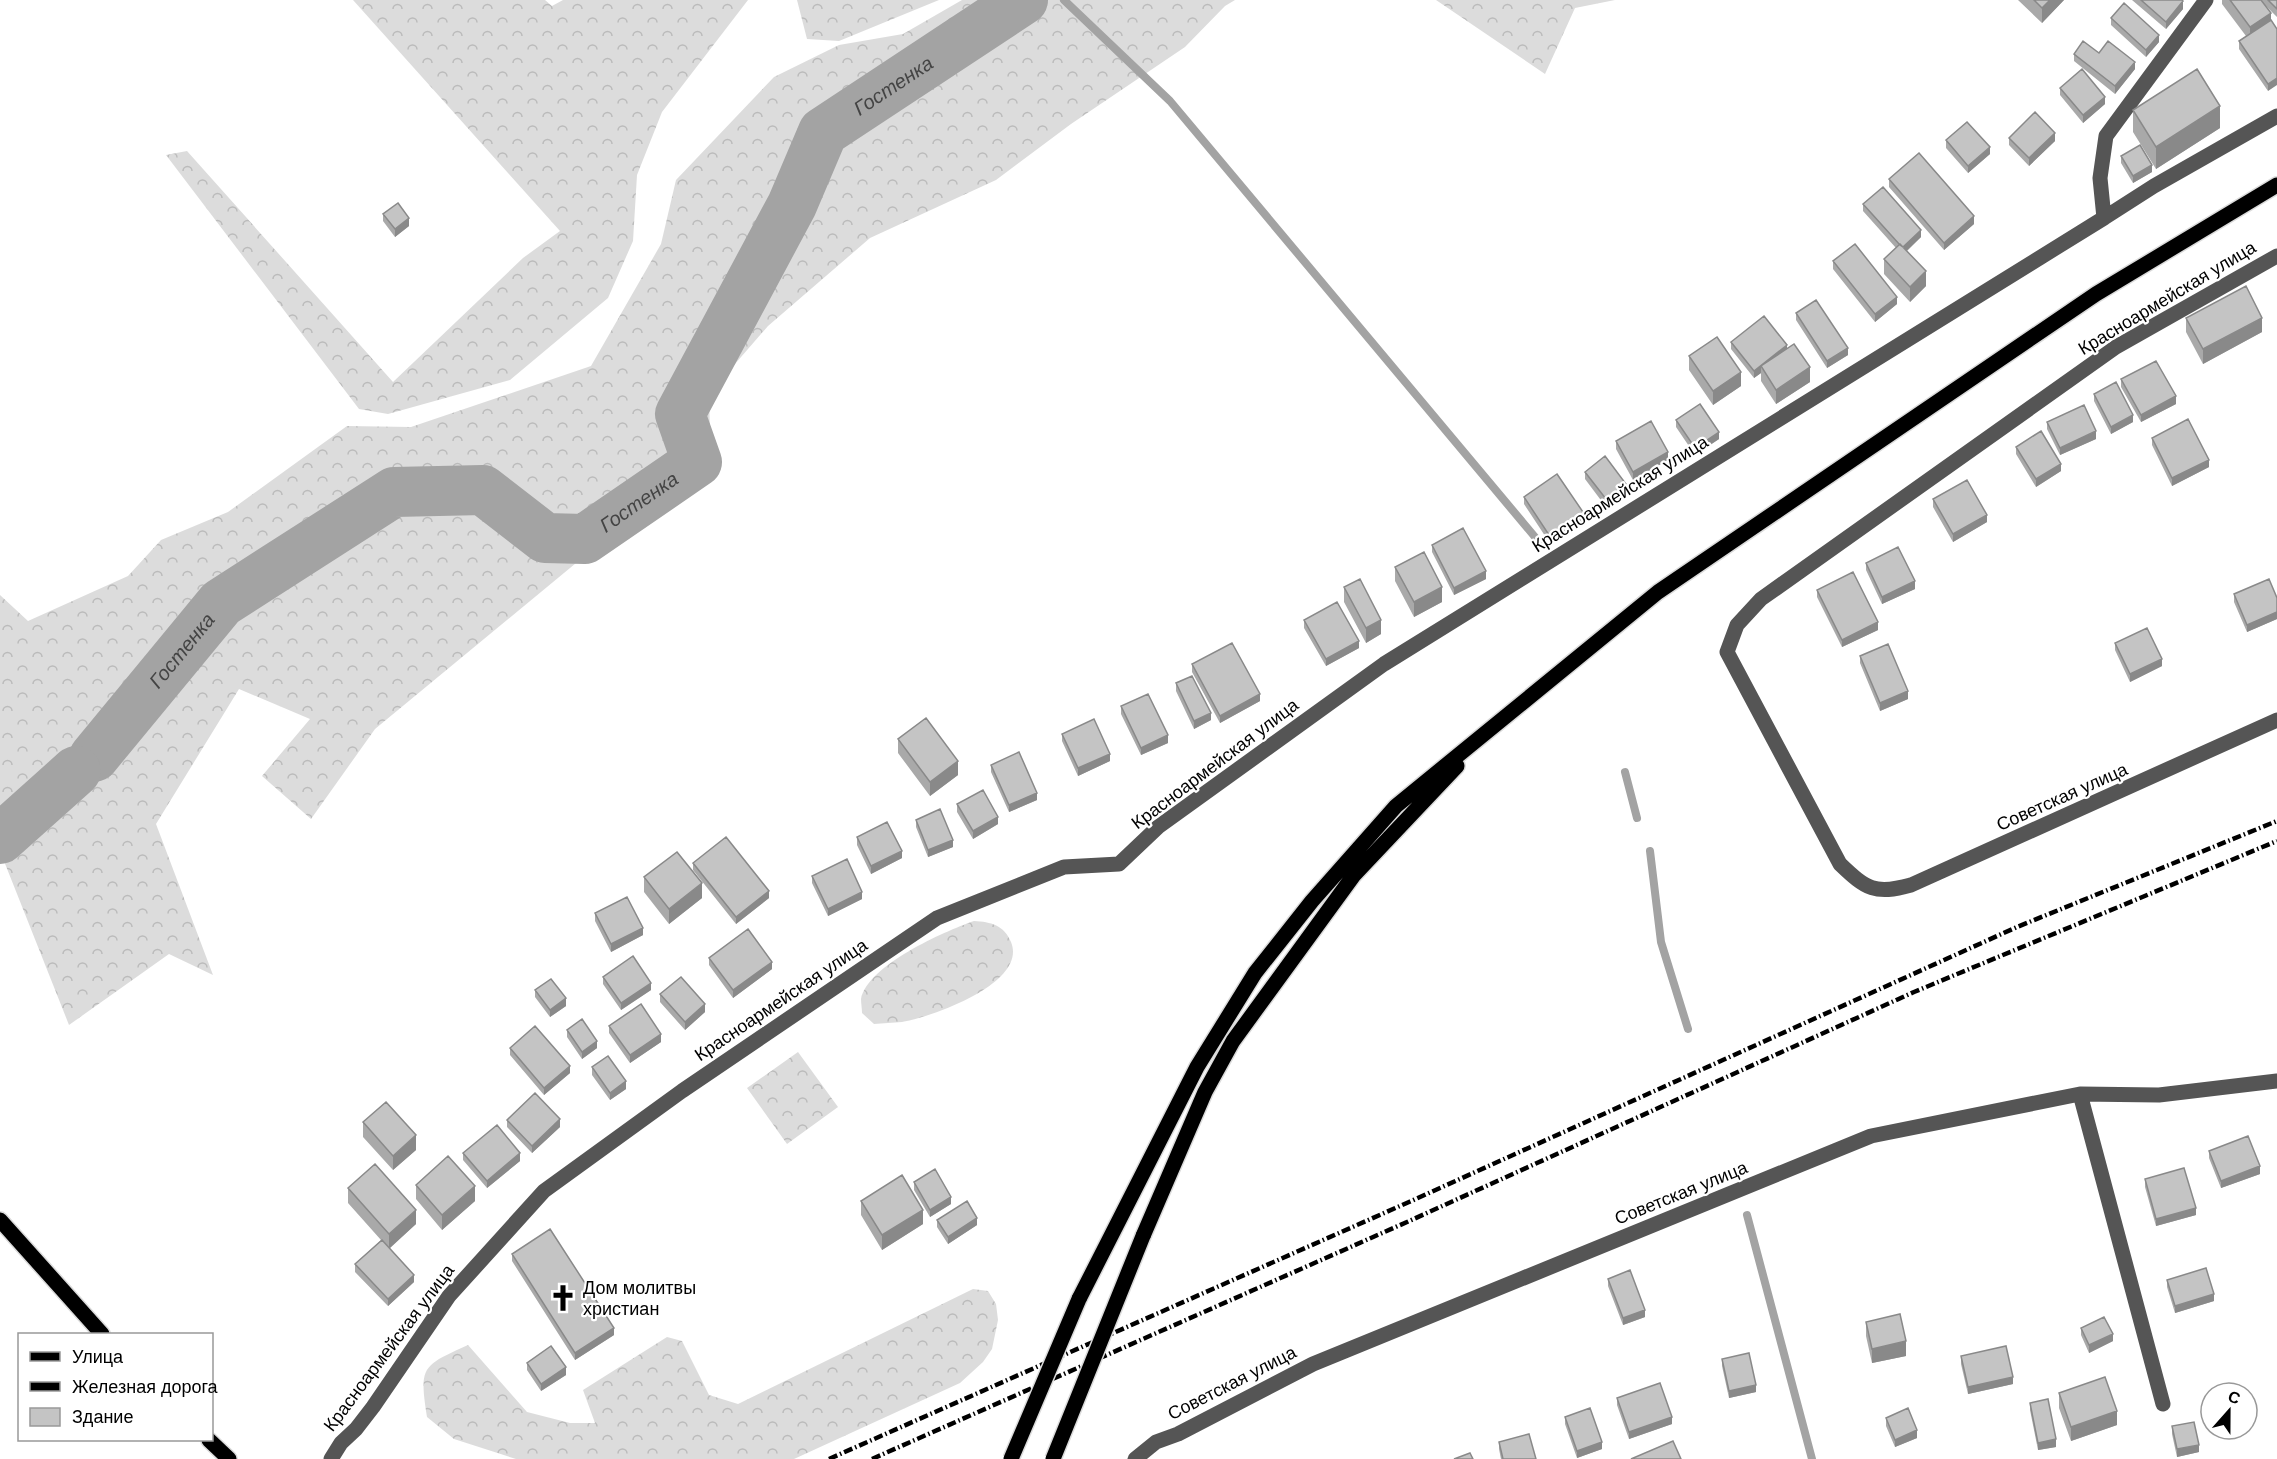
<svg xmlns="http://www.w3.org/2000/svg" width="2277" height="1459" font-family="Arial,sans-serif">
<style>
.forest{fill:url(#forest-crowns)}
.lines{fill:none;stroke-linecap:round;stroke-linejoin:round}
.stream{stroke:#a3a3a3;stroke-width:8}
.river{stroke:#a3a3a3;stroke-width:50}
.major-casing{stroke:#dbdbdb;stroke-width:18}
.minor{stroke:#555;stroke-width:15}
.major{stroke:#000;stroke-width:15}
.rail{stroke:#000;stroke-width:4.5;stroke-dasharray:9 3 1.5 3;stroke-linecap:butt}
.major-bridge-casing{stroke:#dbdbdb;stroke-width:18;stroke-linecap:butt}
.major-bridge{stroke:#000;stroke-width:15}
.wall{fill:#a9a9a9}
.shaded-wall{fill:#898989}
.building{fill:#c4c4c4;stroke:#898989;stroke-width:1.5}
.labels{text-anchor:middle;stroke-width:4.5;stroke-linejoin:round;paint-order:stroke}
.street-label{font-size:18px;fill:#000;stroke:#fff}
.poi-label{font-size:18px;fill:#000;stroke:#fff;text-anchor:start}
.water-label{font-size:20px;font-style:italic;fill:#444;stroke:#fff}
</style>
<defs>
<pattern id="forest-crowns" width="20" height="18" patternUnits="userSpaceOnUse" patternTransform="scale(1.5)"><rect width="20" height="18" fill="#dcdcdc"/><path d="M2 6a3 3 0 1 1 6 0M12 15a3 3 0 1 1 6 0" fill="none" stroke="#bbb"/></pattern>
</defs>
<rect width="100%" height="100%" fill="#fff"/>
<path class="forest" d="M353,0H545L552,6L563,0H748L662,112L637,175L633,241L608,298L510,380L388,414L359,409L166,155L187,151L393,382L523,258L560,231Z
M797,0H939L839,41L807,39Z
M962,0H1235L1225,6L1185,47L1071,124L996,180L870,238L768,326L709,394L711,471L616,530L375,729L311,819L262,776L310,719L239,689L156,824L213,975L169,954L69,1025L0,851V595L28,621L128,576L161,540L228,512L347,426L411,427L591,366L661,244L676,180L774,77L839,45L903,34Z
M1436,0H1615L1575,8L1545,74Z
M974,921C991,922 1004,925 1011,942C1028,983 932,1017 902,1022C893,1023 883,1023 874,1024L862,1013C862,1009 861,1003 861,999C868,965 943,932 974,921Z
M798,1052L838,1107L787,1144L747,1088Z
M973,1289L988,1291L996,1304L998,1320L992,1349L983,1362L960,1383L794,1459H516L454,1439L427,1417C419,1366 422,1366 468,1345L527,1412L570,1423H595L583,1390L667,1337L682,1341L709,1395L738,1404Z"/>
<g class="lines">
<path class="stream" d="M1064,0L1170,101L1540,543
M1625,772L1637,818
M1650,851L1661,942L1688,1029
M1747,1215L1812,1459"/>
<g class="river">
<path id="s1" d="M94,757L221,603L394,492L483,490L545,538L585,539L697,462L680,414L792,205L823,132L1023,0"/>
<path d="M0,839L76,771"/>
</g>
<defs>
<path id="major" d="M0,1220L102,1334
M1143,1236L1205,1092L1233,1041L1354,875L1457,766
M1079,1299L1197,1067L1255,973L1312,901L1396,806L1658,592L2096,294L2277,185
M209,1440L229,1459"/>
</defs>
<use href="#major" class="major-casing"/>
<path class="minor" d="M2104,218L2154,186L2277,116
M2277,256L2116,347L1761,599L1737,625L1727,652L1840,864C1866,889 1875,895 1911,885L2277,720
M2080,1094L2163,1404
M331,1459L341,1443L356,1429L373,1407L449,1296L544,1191L682,1091L937,918L1064,867L1119,864L1158,827L1384,664L2104,218L2100,178L2106,136L2206,0
M1135,1459L1156,1442L1178,1434L1313,1364L1871,1136L2080,1094L2159,1095L2277,1081"/>
<use href="#major" class="major"/>
<path class="rail" d="M829,1459L1409,1202L2017,927L2277,821
M872,1459L1407,1222L1914,992L2277,841"/>
<defs>
<path id="major-bridge" d="M1011,1459L1079,1299
M1053,1459L1143,1236"/>
</defs>
<use href="#major-bridge" class="major-bridge-casing"/>
<use href="#major-bridge" class="major-bridge"/>
</g>
<path class="wall" d="M2018,0H2064L2042,23Z
M2132,0H2182L2183,9L2166,29Z
M2222,0H2277V17L2264,4L2271,13L2268,91L2239,49V41L2246,36L2222,4Z
M2111,18L2159,42L2146,57L2111,25Z
M2099,53L2135,69L2115,94L2074,61V54Z
M2060,88L2105,104L2083,123L2060,95Z
M2133,110L2220,128L2156,169L2133,132Z
M2009,138L2055,141L2029,166L2009,145Z
M1946,140L1990,154L1968,173L1946,148Z
M2121,156L2152,172L2133,183L2121,163Z
M1889,179L1974,224L1944,250L1889,187Z
M1863,204L1921,237L1907,251L1926,286L1910,302L1884,274V259L1896,248L1863,211Z
M383,214L409,226L395,237L383,221Z
M1833,261L1897,304L1875,322L1833,269Z
M1796,313L1848,355L1827,368L1796,320Z
M2186,318L2262,332L2203,364L2186,332Z
M1731,342L1787,348L1810,382L1776,404L1761,381V373L1754,378L1731,349Z
M1689,356L1741,386L1713,405L1689,370Z
M2121,379L2176,404L2141,422L2121,387Z
M2094,394L2133,422L2111,434L2094,401Z
M1676,420L1719,439L1695,455L1676,427Z
M2047,422L2096,439L2060,455L2047,429Z
M2152,438L2209,467L2172,486L2152,445Z
M1616,441L1668,460L1633,480L1616,449Z
M2016,447L2061,471L2036,487L2016,454Z
M1585,472L1626,492L1606,507L1585,479Z
M1524,497L1585,523L1551,545L1524,504Z
M1933,499L1987,522L1953,542L1933,507Z
M1432,545L1486,579L1454,595L1432,552Z
M1866,563L1915,589L1882,604L1866,570Z
M1395,567L1442,602L1414,617L1395,581Z
M1344,587L1381,634L1366,643L1344,602Z
M1817,590L1878,630L1842,647L1817,597Z
M2234,594L2277,598V619L2247,632L2234,602Z
M1304,620L1359,648L1326,666L1304,628Z
M2115,643L2162,666L2130,682L2115,650Z
M1860,656L1908,699L1880,711L1860,663Z
M1192,664L1260,701L1220,723L1192,672Z
M1176,683L1211,720L1194,729L1176,691Z
M1121,706L1168,743L1141,755L1121,714Z
M1062,734L1110,761L1078,776L1062,741Z
M898,739L958,775L930,796L898,753Z
M991,765L1037,800L1009,812L991,772Z
M957,804L998,824L973,839L957,812Z
M916,820L953,847L928,857L916,827Z
M857,837L902,858L871,874L857,845Z
M693,863L769,898L736,924L693,870Z
M812,876L862,899L828,916L812,883Z
M644,877L702,898L669,924L644,892Z
M595,913L643,935L611,952L595,921Z
M709,958L772,969L733,998L709,965Z
M603,977L651,990L621,1010L603,984Z
M535,990L566,1006L550,1017L535,997Z
M660,994L705,1012L685,1030L660,1002Z
M609,1026L661,1042L630,1063L609,1033Z
M567,1030L597,1048L582,1059L567,1037Z
M510,1048L570,1073L544,1095L510,1055Z
M592,1067L626,1089L610,1100L592,1075Z
M507,1120L560,1127L532,1153L507,1127Z
M363,1122L416,1150L393,1170L363,1137Z
M2209,1151L2260,1174L2221,1188L2209,1158Z
M463,1153L520,1161L487,1188L463,1160Z
M2145,1179L2196,1215L2156,1226L2145,1187Z
M914,1182L951,1204L930,1217L914,1190Z
M416,1185L475,1201L442,1230L416,1199Z
M348,1188L416,1224L389,1248L414,1282L388,1306L355,1272V1264L381,1240L348,1203Z
M861,1201L923,1224L882,1250L861,1215Z
M937,1220L977,1225L948,1244L937,1227Z
M512,1254L614,1335L575,1360L512,1261Z
M1608,1279L1645,1317L1623,1325L1608,1286Z
M2167,1280L2214,1301L2175,1313L2167,1287Z
M1866,1322L1906,1356L1872,1363L1866,1336Z
M2081,1328L2113,1341L2089,1353L2081,1335Z
M1961,1356L2013,1384L1968,1394L1961,1364Z
M1722,1359L1756,1392L1729,1398L1722,1366Z
M527,1363L566,1375L541,1391L527,1370Z
M2059,1393L2117,1425L2071,1441L2059,1408Z
M1617,1398L1672,1424L1629,1439L1617,1405Z
M2030,1403L2056,1447L2038,1450L2030,1410Z
M1565,1417L1602,1449L1577,1458L1565,1424Z
M1886,1418L1917,1438L1895,1447L1886,1426Z
M2172,1426L2199,1452L2177,1457L2172,1434Z
M1499,1442L1536,1459H1501L1499,1449Z"/>
<path class="shaded-wall" d="M2050,0H2064L2042,23V8Z
M2183,1V9L2166,29V22Z
M2271,13V27L2250,42V27Z
M2159,35V42L2146,57V50Z
M2135,62V69L2115,94V86Z
M2277,78V85L2268,91V84Z
M2105,97V104L2083,123V115Z
M2220,106V128L2156,169V147Z
M2055,133V141L2029,166V158Z
M1990,147V154L1968,173V166Z
M2152,165V172L2133,183V176Z
M1974,216V224L1944,250V243Z
M409,218V226L395,237V229Z
M1921,230V237L1902,255V247Z
M1926,271V286L1910,302V287Z
M1897,297V304L1875,322V314Z
M2262,318V332L2203,364V349Z
M1787,345V353L1761,366V373L1754,378V371Z
M1848,348V355L1827,368V361Z
M1810,367V382L1776,404V390Z
M1741,372V386L1713,405V391Z
M2176,396V404L2141,422V415Z
M2133,415V422L2111,434V427Z
M2096,431V439L2060,455V448Z
M1719,432V439L1695,455V448Z
M1668,452V460L1633,480V472Z
M2209,460V467L2172,486V478Z
M2061,464V471L2036,487V479Z
M1626,484V492L1606,507V499Z
M1585,515V523L1551,545V538Z
M1987,515V522L1953,542V534Z
M1486,571V579L1454,595V588Z
M1915,581V589L1882,604V597Z
M1442,587V602L1414,617V602Z
M2277,612V619L2247,632V625Z
M1381,620V634L1366,643V628Z
M1878,622V630L1842,647V640Z
M1359,641V648L1326,666V659Z
M2162,659V666L2130,682V674Z
M1908,691V699L1880,711V703Z
M1260,694V701L1220,723V716Z
M1211,713V720L1194,729V721Z
M1168,735V743L1141,755V748Z
M1110,754V761L1078,776V768Z
M958,761V775L930,796V782Z
M1037,793V800L1009,812V805Z
M998,817V824L973,839V831Z
M953,840V847L928,857V850Z
M902,851V858L871,874V866Z
M702,883V898L669,924V909Z
M769,891V898L736,924V917Z
M862,892V899L828,916V909Z
M643,928V935L611,952V944Z
M772,962V969L733,998V990Z
M651,983V990L621,1010V1003Z
M566,998V1006L550,1017V1010Z
M705,1004V1012L685,1030V1022Z
M661,1034V1042L630,1063V1055Z
M597,1041V1048L582,1059V1052Z
M570,1066V1073L544,1095V1088Z
M626,1081V1089L610,1100V1093Z
M560,1119V1127L532,1153V1146Z
M416,1135V1150L393,1170V1156Z
M520,1153V1161L487,1188V1181Z
M2260,1166V1174L2221,1188V1181Z
M475,1186V1201L442,1230V1215Z
M951,1197V1204L930,1217V1210Z
M2196,1208V1215L2156,1226V1219Z
M416,1210V1224L389,1249V1234Z
M923,1210V1224L882,1250V1235Z
M977,1218V1225L948,1244V1237Z
M414,1275V1282L388,1306V1299Z
M2214,1294V1301L2175,1313V1306Z
M1645,1310V1317L1623,1325V1318Z
M614,1328V1335L575,1360V1353Z
M2113,1334V1341L2089,1353V1345Z
M1906,1341V1356L1872,1363V1349Z
M566,1367V1375L541,1391V1384Z
M2013,1377V1384L1968,1394V1387Z
M1756,1385V1392L1729,1398V1391Z
M2117,1411V1425L2071,1441V1427Z
M1672,1417V1424L1629,1439V1432Z
M1917,1430V1438L1895,1447V1440Z
M2056,1439V1447L2038,1450V1443Z
M1602,1442V1449L1577,1458V1451Z
M2199,1445V1452L2177,1457V1449Z"/>
<path class="building" d="M2034,0H2050L2042,8Z
M2141,0H2182L2183,1L2166,22Z
M2230,0H2261L2271,13L2250,27Z
M2268,0H2277V9Z
M2124,3L2159,35L2146,50L2111,18Z
M2271,20L2277,29V78L2268,84L2239,41Z
M2083,41L2099,53L2108,41L2135,62L2115,86L2074,54Z
M2082,69L2105,97L2083,115L2060,88Z
M2197,69L2220,106L2156,147L2133,110Z
M2035,112L2055,133L2029,158L2009,138Z
M1967,122L1990,147L1968,166L1946,140Z
M2140,145L2152,165L2133,176L2121,156Z
M1919,153L1974,216L1944,243L1889,179Z
M1883,187L1921,230L1903,247L1900,245L1863,204Z
M398,203L409,218L395,229L383,214Z
M1855,244L1897,297L1875,314L1833,261Z
M1900,244L1926,271L1910,287L1884,259Z
M2246,286L2262,318L2203,349L2186,318Z
M1816,300L1848,348L1827,361L1796,313Z
M1764,316L1787,345L1754,371L1731,342Z
M1717,337L1741,372L1713,391L1689,356Z
M1794,344L1810,367L1776,390L1761,366Z
M2156,361L2176,396L2141,415L2121,379Z
M2116,382L2133,415L2111,427L2094,394Z
M1700,404L1719,432L1695,448L1676,420Z
M2084,405L2096,431L2060,448L2047,422Z
M2188,419L2209,460L2172,478L2152,438Z
M1651,421L1668,452L1633,472L1616,441Z
M2041,431L2061,464L2036,479L2016,447Z
M1605,456L1626,484L1606,499L1585,472Z
M1557,474L1585,515L1551,538L1524,497Z
M1967,480L1987,515L1953,534L1933,499Z
M1463,528L1486,571L1454,588L1432,545Z
M1898,547L1915,581L1882,597L1866,563Z
M1424,552L1442,587L1414,602L1395,567Z
M1853,572L1878,622L1842,640L1817,590Z
M1360,579L1381,620L1366,628L1344,587Z
M2269,579L2277,598V612L2247,625L2234,594Z
M1337,602L1359,641L1326,659L1304,620Z
M2147,628L2162,659L2130,674L2115,643Z
M1232,643L1260,694L1220,716L1192,664Z
M1888,644L1908,691L1880,703L1860,656Z
M1192,676L1211,713L1194,721L1176,683Z
M1148,694L1168,735L1141,748L1121,706Z
M926,718L958,761L930,782L898,739Z
M1094,719L1110,754L1078,768L1062,734Z
M1019,752L1037,793L1009,805L991,765Z
M983,790L998,817L973,831L957,804Z
M940,809L953,840L928,850L916,820Z
M887,822L902,851L871,866L857,837Z
M726,837L769,891L736,917L693,863Z
M677,852L702,883L669,909L644,877Z
M847,859L862,892L828,909L812,876Z
M627,897L643,928L611,944L595,913Z
M748,929L772,962L733,990L709,958Z
M633,956L651,983L621,1003L603,977Z
M681,977L705,1004L685,1022L660,994Z
M551,979L566,998L550,1010L535,990Z
M641,1004L661,1034L630,1055L609,1026Z
M582,1019L597,1041L582,1052L567,1030Z
M535,1026L570,1066L544,1088L510,1048Z
M608,1056L626,1081L610,1093L592,1067Z
M535,1093L560,1119L532,1146L507,1120Z
M386,1102L416,1135L393,1156L363,1122Z
M497,1125L520,1153L487,1181L463,1153Z
M2248,1136L2260,1166L2221,1181L2209,1151Z
M448,1156L475,1186L442,1215L416,1185Z
M375,1164L416,1210L389,1234L348,1188Z
M2184,1168L2196,1208L2156,1219L2145,1179Z
M935,1169L951,1197L930,1210L914,1182Z
M902,1175L923,1210L882,1235L861,1201Z
M967,1201L977,1218L948,1237L937,1220Z
M550,1229L614,1328L575,1353L512,1254Z
M382,1240L414,1275L388,1299L355,1264Z
M2206,1268L2214,1294L2175,1306L2167,1280Z
M1630,1270L1645,1310L1623,1318L1608,1279Z
M1900,1314L1906,1341L1872,1349L1866,1322Z
M2104,1317L2113,1334L2089,1345L2081,1328Z
M551,1346L566,1367L541,1384L527,1363Z
M2006,1346L2013,1377L1968,1387L1961,1356Z
M1749,1353L1756,1385L1729,1391L1722,1359Z
M2105,1377L2117,1411L2071,1427L2059,1393Z
M1660,1383L1672,1417L1629,1432L1617,1398Z
M2048,1399L2056,1439L2038,1443L2030,1403Z
M1590,1408L1602,1442L1577,1451L1565,1417Z
M1908,1408L1917,1430L1895,1440L1886,1418Z
M2194,1422L2199,1445L2177,1449L2172,1426Z
M1529,1434L1536,1459H1503L1499,1442Z
M1673,1441L1681,1459H1631Z
M1470,1453L1473,1459H1454Z"/>
<defs>
<symbol id="church-bare" viewBox="-9 -9 18 18"><path d="M-1.2-6h2.4v3.5h3.3v2.4h-3.3V6h-2.4V-.1h-3.3v-2.4h3.3Z" fill="#000" stroke="#fff" stroke-width="2.5" paint-order="stroke"/></symbol>
</defs>
<g fill-rule="evenodd">
<use href="#church-bare" x="544" y="1279" width="38" height="38"/>
</g>
<g class="labels">
<g class="street-label">
<text transform="translate(2167 298) rotate(-31)" y="6">Красноармейская улица</text>
<text transform="translate(1620 494) rotate(-32)" y="6">Красноармейская улица</text>
<text transform="translate(1215 764) rotate(-37)" y="6">Красноармейская улица</text>
<text transform="translate(2062 797) rotate(-24)" y="6">Советская улица</text>
<text transform="translate(781 1000) rotate(-34)" y="6">Красноармейская улица</text>
<text transform="translate(1681 1193) rotate(-22)" y="6">Советская улица</text>
<text transform="translate(389 1348) rotate(-53)" y="6">Красноармейская улица</text>
<text transform="translate(1232 1383) rotate(-27)" y="6">Советская улица</text>
</g>
<g class="poi-label">
<text x="583" y="1294">Дом молитвы<tspan x="583" dy="21">христиан</tspan></text>
</g>
<g class="water-label">
<text dy="7" stroke="none"><textPath href="#s1" startOffset="1200">Гостенка</textPath></text>
<text dy="7" stroke="none"><textPath href="#s1" startOffset="678">Гостенка</textPath></text>
<text dy="7" stroke="none"><textPath href="#s1" startOffset="138">Гостенка</textPath></text>
</g>
</g>
<rect x="18" y="1333" width="195" height="108" fill="#ffffff" stroke="#999999" stroke-width="1.5"/>
<rect x="30" y="1352" width="30" height="9" fill="#000000" stroke="#999999" stroke-width="1.5"/>
<text x="72" y="1363" font-size="18" fill="#000000">Улица</text>
<rect x="30" y="1382" width="30" height="9" fill="#000000" stroke="#999999" stroke-width="1.5"/>
<text x="72" y="1393" font-size="18" fill="#000000">Железная дорога</text>
<rect x="30" y="1408" width="30" height="18" fill="#c4c4c4" stroke="#999999" stroke-width="1.5"/>
<text x="72" y="1423" font-size="18" fill="#000000">Здание</text>
<g transform="translate(2229 1411) rotate(21)"><circle r="28" fill="#ffffff" stroke="#999999" stroke-width="1.5"/>
<path d="M0-4.5L10 22L0 15L-10 22Z" fill="#000000"/>
<text y="-9" font-size="16" font-weight="bold" text-anchor="middle" fill="#000000">С</text>
</g>
</svg>
